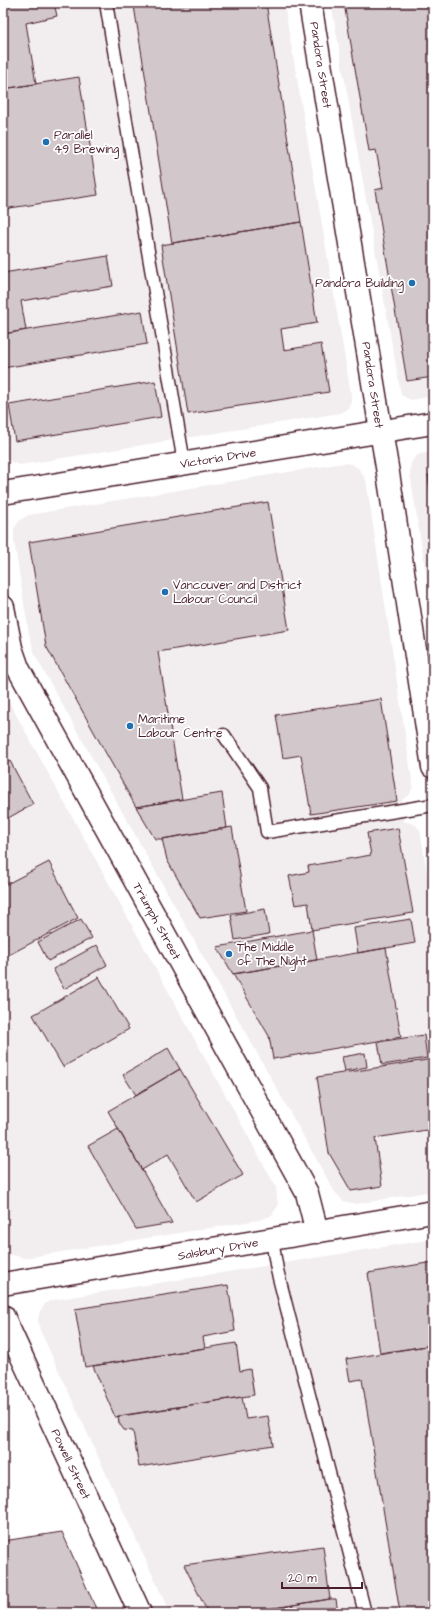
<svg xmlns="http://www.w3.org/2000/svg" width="436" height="1616" font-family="'Architects Daughter',sans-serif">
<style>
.built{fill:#f2eeef}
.building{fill:#d2c7cb;stroke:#4a1f2b}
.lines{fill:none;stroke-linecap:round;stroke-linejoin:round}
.service-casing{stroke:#4a1f2b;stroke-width:15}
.minor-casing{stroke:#4a1f2b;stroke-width:25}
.tertiary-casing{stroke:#4a1f2b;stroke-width:25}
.secondary-casing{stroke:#4a1f2b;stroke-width:25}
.service{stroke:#fff;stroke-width:12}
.minor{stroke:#fff;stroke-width:22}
.tertiary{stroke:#fff;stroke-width:22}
.secondary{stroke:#fff;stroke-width:22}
.poi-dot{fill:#1f6fb2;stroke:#fff;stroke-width:1.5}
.labels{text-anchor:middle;stroke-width:3.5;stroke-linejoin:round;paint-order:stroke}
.street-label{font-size:12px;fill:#4a1f2b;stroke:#fff}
.poi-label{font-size:12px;fill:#4a1f2b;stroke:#fff;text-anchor:start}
</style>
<rect width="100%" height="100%" fill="#fff"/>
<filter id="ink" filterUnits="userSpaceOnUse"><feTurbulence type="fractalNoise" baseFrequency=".025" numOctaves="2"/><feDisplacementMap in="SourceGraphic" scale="8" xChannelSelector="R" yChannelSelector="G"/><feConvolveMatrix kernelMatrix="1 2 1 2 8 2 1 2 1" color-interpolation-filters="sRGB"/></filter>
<g filter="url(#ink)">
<path class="built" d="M3,3H284L351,394V402L347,409L340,413L20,465L11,462L4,457L3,454Z
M331,3H433V396L411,400L401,395Z
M433,452V619L410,473L411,463L415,457L420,454Z
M343,463L352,464L358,468L366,480L413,786L410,794L401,801L404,821L416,825L420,830L433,910V1191L356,1204L343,1201L334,1191L43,670L35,655L29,634L14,541V529L19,521L28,515Z
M3,691L276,1187L278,1206L271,1216L259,1220L24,1258L8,1254L3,1250Z
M433,1239V1613H170L40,1330L38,1320L40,1311L46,1303L53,1300Z"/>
<path class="building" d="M3,3H57H54L57,16L26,23L36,84L3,89Z
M150,3H266L301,222L172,243L134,6Z
M344,3H433V377L407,381L375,190L383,188L376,150L369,151Z
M79,77L98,195L3,209V89Z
M301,222L317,323L281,329L284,350L321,344L329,392L188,414L161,245Z
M108,256L113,286L21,301L26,330L3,334V273Z
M142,311L147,344L3,368V334Z
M155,381L161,417L15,441L9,405Z
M433,474V510L428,475Z
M268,502L289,630L158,652L182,799L136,807L46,646L29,542Z
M381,699L397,801L311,814L301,755L283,758L276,715Z
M10,761L33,804L3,821V765Z
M222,793L227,828L162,839H155L136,807Z
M232,827L246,911L200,918L167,860L162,839Z
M398,828L413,913L312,930L308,903L295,905L289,876L309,872L308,866L371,855L367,833Z
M49,862L78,918L3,958V886Z
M265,909L269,934L235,940L231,915Z
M81,919L92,938L48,961L38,942Z
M411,919L415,943L358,953L354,928Z
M312,930L317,960L233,974L217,947Z
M97,945L107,965L64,989L53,969Z
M386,948L401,1037L273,1059L269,1036L233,974Z
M99,977L129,1029L63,1067L33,1015Z
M424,1035L427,1058L382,1065L378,1042Z
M168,1048L180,1069L136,1095L123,1075Z
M365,1053L367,1067L345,1071L342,1057Z
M433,1059V1129L375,1138L382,1186L351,1191L329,1153L317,1077Z
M180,1069L243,1175L196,1202L168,1154L142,1170L108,1111Z
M118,1129L142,1170L172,1223L136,1229L88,1146Z
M433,1262V1345L380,1353L368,1273Z
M228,1285L235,1331L203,1337L205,1348L85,1367L75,1309Z
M236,1343L240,1371L250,1369L254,1395L115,1417L93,1366Z
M433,1345V1613H400L362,1379L350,1381L346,1359Z
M242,1397L246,1419L268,1416L273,1445L139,1467L133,1431L124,1430L119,1423L118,1416Z
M62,1532L98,1613H3V1541Z
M323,1546L330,1599L244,1613H208L184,1565Z
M330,1599H336L338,1613H244Z"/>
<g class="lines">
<defs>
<path id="service" d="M106,3L184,463
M224,735L260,788L267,832L433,805
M272,1240L277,1270L365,1613"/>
<path id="minor" d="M310,3L388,473L433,767
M3,607L11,648L18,668L307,1193L317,1232
M3,1284L433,1212"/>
<path id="tertiary" d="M3,493L433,423"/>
<path id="secondary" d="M3,1316L140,1613"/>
</defs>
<use href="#service" class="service-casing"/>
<use href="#minor" class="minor-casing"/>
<use href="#tertiary" class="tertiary-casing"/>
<use href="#secondary" class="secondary-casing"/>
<use href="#service" class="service"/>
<use href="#minor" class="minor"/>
<use href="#tertiary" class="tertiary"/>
<use href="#secondary" class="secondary"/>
</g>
</g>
<g class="poi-dot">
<circle cx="46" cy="142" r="4"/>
<circle cx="412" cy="283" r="4"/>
<circle cx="165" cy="592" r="4"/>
<circle cx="130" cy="726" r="4"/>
<circle cx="229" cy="954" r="4"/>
</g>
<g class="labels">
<g class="street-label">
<text transform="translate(321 65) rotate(81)" y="4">Pandora Street</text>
<text transform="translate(373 385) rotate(81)" y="4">Pandora Street</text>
<text transform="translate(218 458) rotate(-9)" y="4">Victoria Drive</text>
<text transform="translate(157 921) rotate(61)" y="4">Triumph Street</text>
<text transform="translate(218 1249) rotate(-10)" y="4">Salsbury Drive</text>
<text transform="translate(71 1464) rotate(65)" y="4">Powell Street</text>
</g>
<g class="poi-label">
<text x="54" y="139">Parallel<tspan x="54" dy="14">49 Brewing</tspan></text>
<text x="404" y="287" text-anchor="end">Pandora Building</text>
<text x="173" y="589">Vancouver and District<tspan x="173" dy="14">Labour Council</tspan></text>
<text x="138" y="723">Maritime<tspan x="138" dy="14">Labour Centre</tspan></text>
<text x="237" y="951">The Middle<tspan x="237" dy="14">of The Night</tspan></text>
</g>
</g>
<rect width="436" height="1616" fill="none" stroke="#fff" stroke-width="16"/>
<rect x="8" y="8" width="420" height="1600" fill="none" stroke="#4a1f2b" stroke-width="1.5" filter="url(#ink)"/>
<path d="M282 1582v6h80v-6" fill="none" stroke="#4a1f2b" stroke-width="2"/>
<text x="288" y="1582" font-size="12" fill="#4a1f2b" stroke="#ffffff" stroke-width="3" paint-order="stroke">20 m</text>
</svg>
